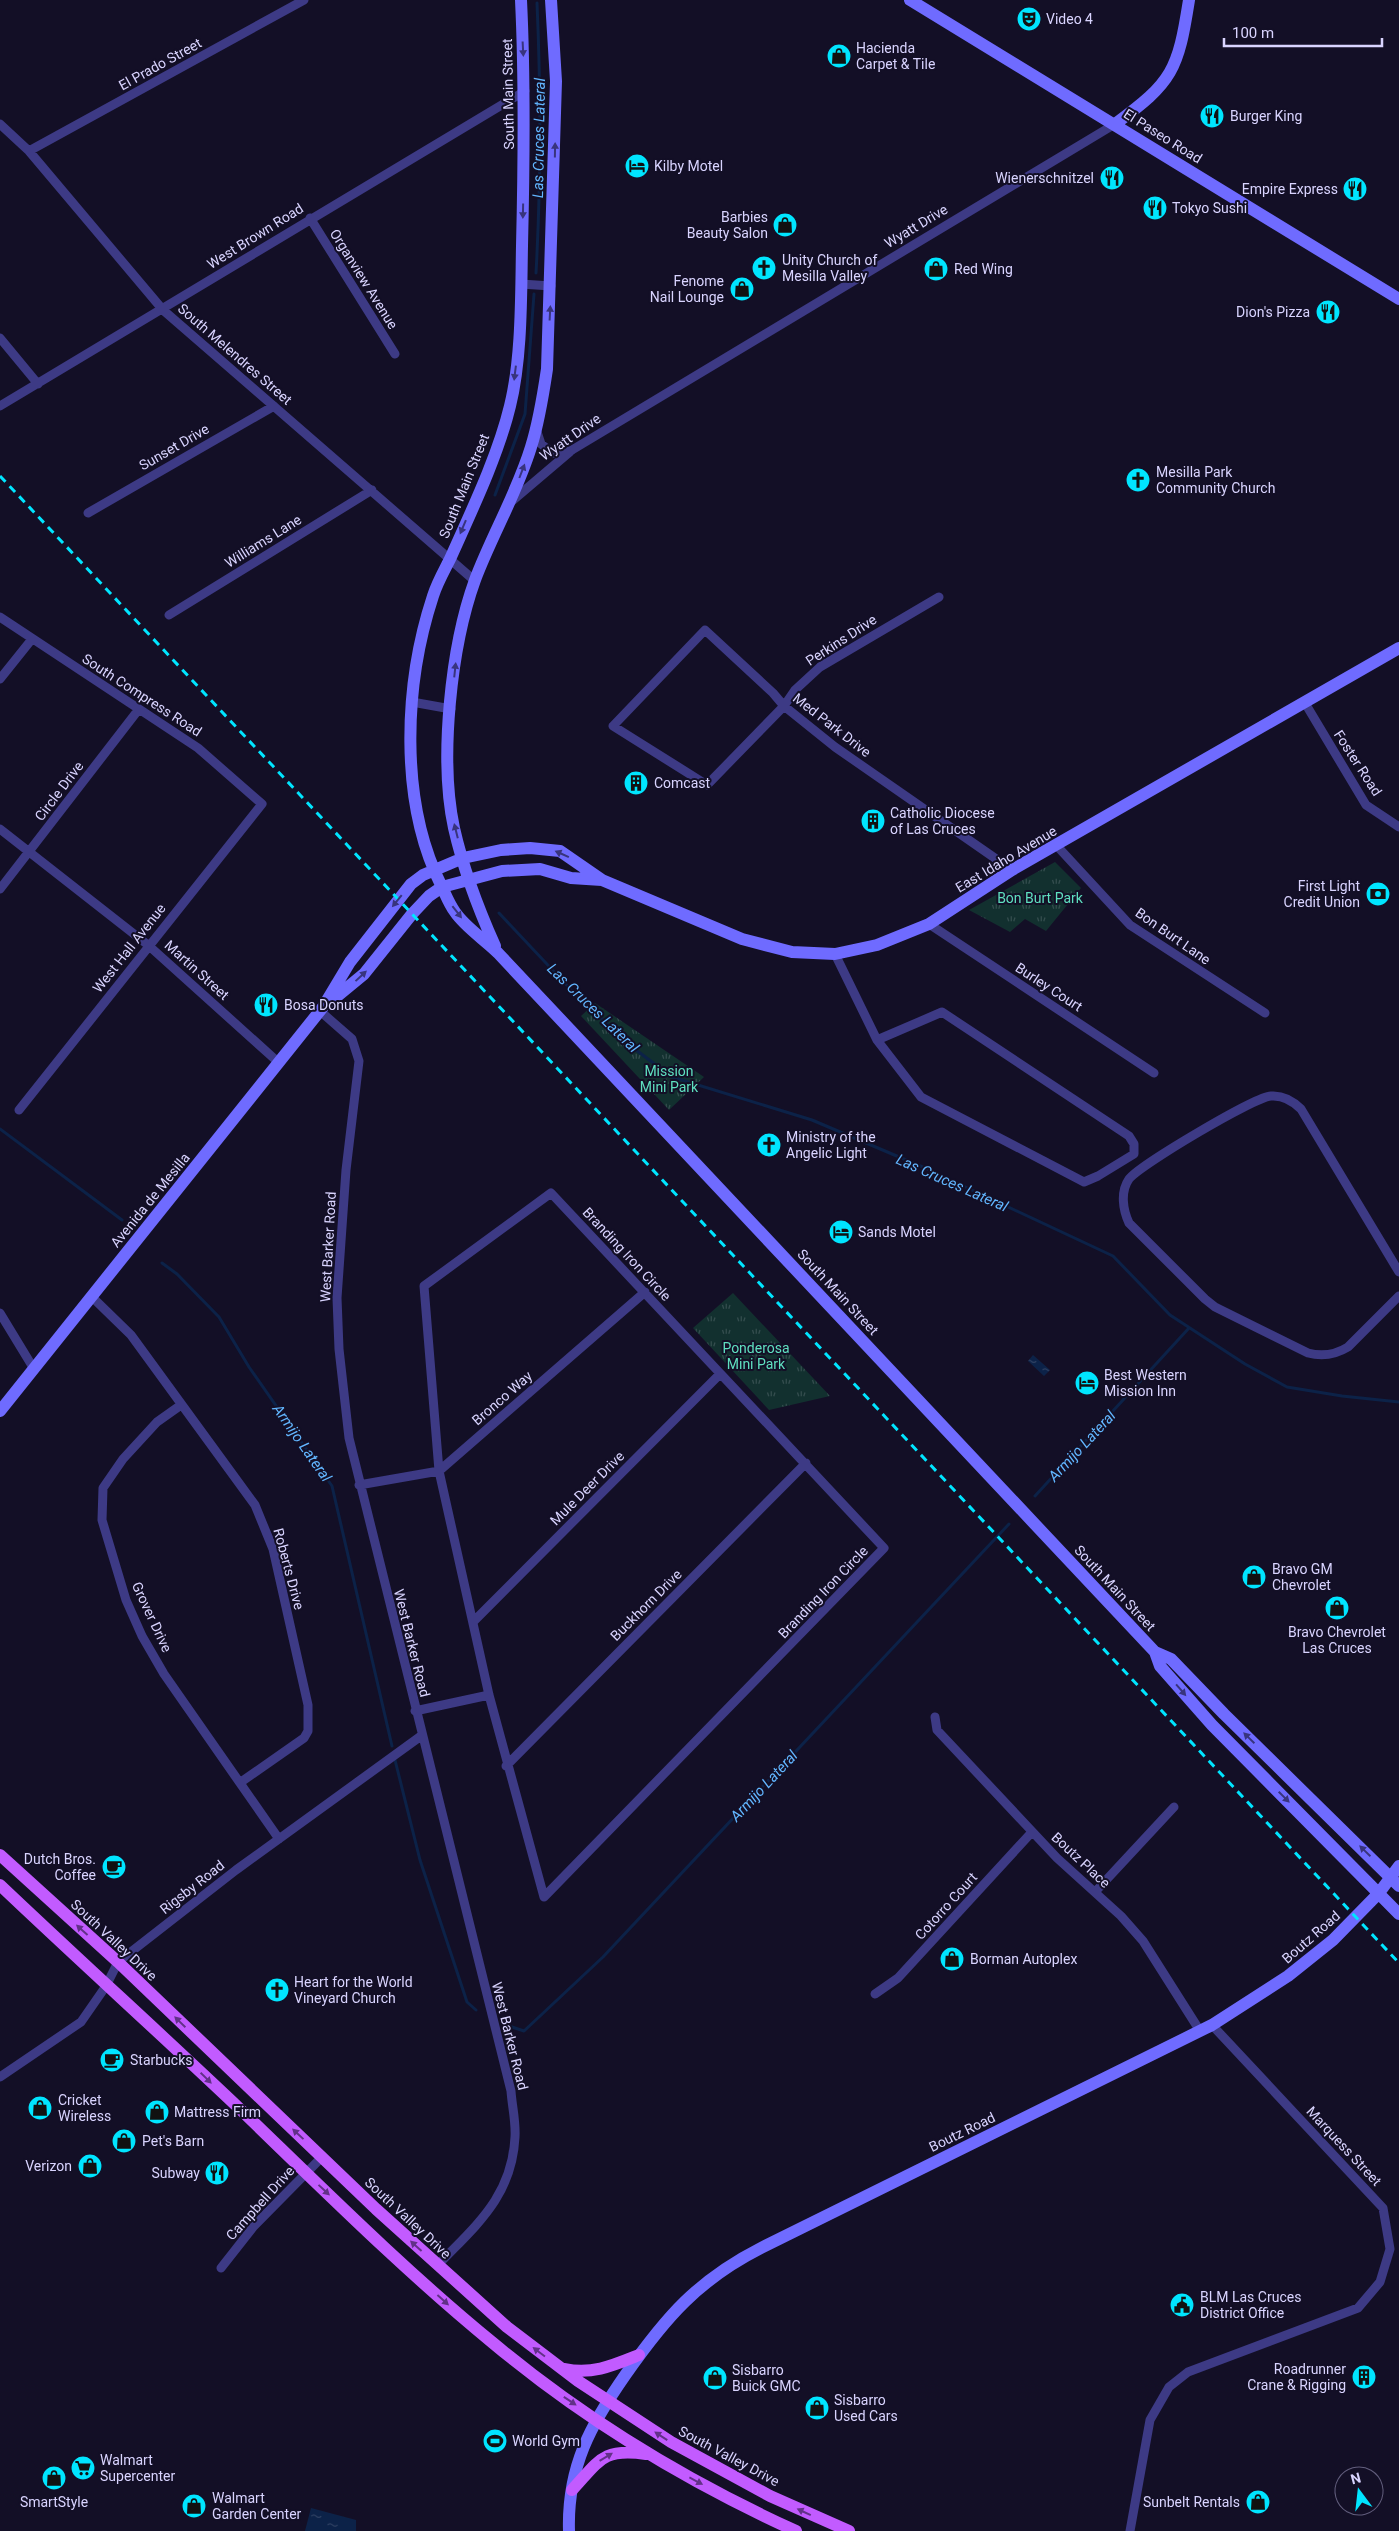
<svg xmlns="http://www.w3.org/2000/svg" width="1399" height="2531" font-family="Roboto,sans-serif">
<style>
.park{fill:url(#park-tufts)}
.water{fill:url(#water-ripples)}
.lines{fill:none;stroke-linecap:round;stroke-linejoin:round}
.stream{stroke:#0c2248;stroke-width:3}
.street{stroke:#3d3a85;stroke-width:9}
.secondary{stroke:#6f6bff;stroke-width:12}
.primary{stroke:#c25bff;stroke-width:12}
.rail{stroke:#00e5ff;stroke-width:3;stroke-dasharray:8 6;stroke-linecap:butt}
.oneway{fill:#38347d}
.oneway2{fill:#623188}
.labels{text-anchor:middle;stroke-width:4;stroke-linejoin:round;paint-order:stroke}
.poi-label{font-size:14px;fill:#d9d4ff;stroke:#130f26;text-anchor:start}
.street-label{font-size:14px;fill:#d9d4ff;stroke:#130f26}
.park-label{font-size:14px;fill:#5fe0c0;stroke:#130f26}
.water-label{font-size:15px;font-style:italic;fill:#62b6ff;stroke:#130f26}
</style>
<defs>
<pattern id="park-tufts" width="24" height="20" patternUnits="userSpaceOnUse" patternTransform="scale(1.25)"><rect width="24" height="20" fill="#12302f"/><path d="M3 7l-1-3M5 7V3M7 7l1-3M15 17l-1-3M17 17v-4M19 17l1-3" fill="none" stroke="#344d4e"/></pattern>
<pattern id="water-ripples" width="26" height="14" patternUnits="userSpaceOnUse" patternTransform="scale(1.25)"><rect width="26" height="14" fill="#0c2248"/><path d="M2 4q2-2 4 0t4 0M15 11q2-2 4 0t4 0" fill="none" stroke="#2f4163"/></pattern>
</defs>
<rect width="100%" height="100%" fill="#130f26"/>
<path class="park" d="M1055,862L1081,888L1046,931L1025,919L1010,932L969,910Z
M595,1003L704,1077L669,1110L581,1016Z
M733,1293L830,1396L769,1410L693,1328Z"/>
<path class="water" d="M1033,1355L1050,1370L1044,1376L1028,1361Z
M311,2508L356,2520V2531H305Z"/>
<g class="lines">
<path class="stream" d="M536,273C541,183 541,94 537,3
M495,495L525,414L534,294
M499,913L576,995L632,1047L672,1077L812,1120L925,1168L1113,1256L1170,1315L1245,1364L1287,1387L1342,1396L1399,1402
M0,1129L122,1220
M162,1263L177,1274L219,1317L249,1367L332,1486L392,1746
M1035,1496L1189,1328
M395,1760L420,1860L467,2002L476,2010
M509,2026L524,2031L603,1957L1009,1524"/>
<path class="street" d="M0,124L29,151L163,310L475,581
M29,151L304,0
M310,218L395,354
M521,284L551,286
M0,338L38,384
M0,406L525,91
M536,429L541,444L553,453L572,450
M512,501L572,450L1115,124
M88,513L274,406
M939,597L820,667L795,690L784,706L707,785L613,726L705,630L773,693L784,706L835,747L1012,870
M169,615L372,490
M0,617L198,748L262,804L19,1110
M0,679L32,639
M412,702L451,709
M1305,703L1366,805L1399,827
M0,829L148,945L278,1062
M1057,846L1130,925L1265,1013
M0,889L139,709
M929,924L1154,1073
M835,954L877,1040L921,1097L1084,1182L1098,1176L1134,1154V1144L1129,1136L942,1012L877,1040
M320,1011L352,1039L359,1061L346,1170L337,1298L339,1349L349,1438L511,2091C512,2106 516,2122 515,2137C512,2197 476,2225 438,2265
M551,1193L884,1548L544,1897L489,1695L439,1471L424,1286Z
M1399,1272L1301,1109C1293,1101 1284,1095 1271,1096C1254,1097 1140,1165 1129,1179C1120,1192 1123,1210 1129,1223L1205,1299L1215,1307L1308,1353C1323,1357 1335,1355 1348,1347L1399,1296
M91,1296L131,1335L255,1505L273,1549L308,1705V1731L304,1738L241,1782
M0,1313L34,1369
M181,1405L157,1422L123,1459L103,1488L102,1520L126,1600L142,1636L164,1674L279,1839
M359,1485L439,1471L645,1292
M473,1622L720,1374
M415,1711L489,1695
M935,1717L937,1730L1057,1858L1121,1916L1143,1941L1200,2031
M506,1766L806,1463
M1095,1892L1174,1807
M875,1994L898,1978L1032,1832
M0,2077L81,2022L106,1986L118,1962L236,1870L421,1736
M221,2268L254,2226L322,2157
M1130,2531L1150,2420L1169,2387L1188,2372L1358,2308L1380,2282L1390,2249L1383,2208L1212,2025"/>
<path class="secondary" d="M521,0C525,82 524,163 522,246C521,295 522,358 510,406C498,456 471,512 450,559C444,571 437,583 433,596C404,684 399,801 441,885C445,893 449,904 455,912C465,927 485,940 498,953L1155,1652L1160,1666L1212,1725L1399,1914
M910,0L1399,299
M1115,124C1173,82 1178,70 1189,0
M495,946C478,908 463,868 454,828C439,759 451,646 475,580C492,535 517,493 531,447C539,422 543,396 547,369L556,81L551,0
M330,1002L364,974L412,914L429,896L442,887L502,871L540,869L571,878L602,880
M0,1411L323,1007L350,962L411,884L423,875L463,858L501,850L530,848L560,851L602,880L742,939L792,952L835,954L877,945L929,924L1012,870L1399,648
M1155,1652L1171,1659L1224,1714L1399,1886
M569,2531C567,2467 591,2424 626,2374C666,2317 698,2280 761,2248L1212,2025L1288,1976L1333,1940L1379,1893L1399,1866"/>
<path class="primary" d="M0,1855L118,1962L376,2209L507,2327L578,2381L671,2442L770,2496L849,2531
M0,1885C80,1961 162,2035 242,2111C324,2190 405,2271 493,2343C584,2419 688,2482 796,2531
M565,2369C592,2375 614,2365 639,2355
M572,2490C600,2460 602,2448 646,2454"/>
<path class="rail" d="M0,476L1399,1963"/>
</g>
<defs><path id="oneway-solid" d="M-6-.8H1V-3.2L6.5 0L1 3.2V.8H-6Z" transform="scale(1.25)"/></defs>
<g class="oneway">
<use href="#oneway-solid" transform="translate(523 49) rotate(87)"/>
<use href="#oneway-solid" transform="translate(555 150) rotate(-89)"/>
<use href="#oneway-solid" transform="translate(523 211) rotate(91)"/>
<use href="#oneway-solid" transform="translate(550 313) rotate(-87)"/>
<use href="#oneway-solid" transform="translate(515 373) rotate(97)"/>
<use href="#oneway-solid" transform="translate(522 471) rotate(-69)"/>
<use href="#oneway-solid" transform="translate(463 527) rotate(113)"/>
<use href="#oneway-solid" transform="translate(455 670) rotate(-84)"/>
<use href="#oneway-solid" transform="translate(456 831) rotate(-104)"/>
<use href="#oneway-solid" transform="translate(562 854) rotate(-156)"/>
<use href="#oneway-solid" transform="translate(397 901) rotate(129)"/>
<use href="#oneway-solid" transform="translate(457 912) rotate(52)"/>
<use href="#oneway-solid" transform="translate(361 976) rotate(-43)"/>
<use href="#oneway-solid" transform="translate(1181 1690) rotate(49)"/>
<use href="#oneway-solid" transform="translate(1249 1738) rotate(-136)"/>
<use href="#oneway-solid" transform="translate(1284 1797) rotate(45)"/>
<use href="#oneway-solid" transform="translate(1365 1851) rotate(-136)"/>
</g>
<g class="oneway2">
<use href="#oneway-solid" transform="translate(82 1930) rotate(-138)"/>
<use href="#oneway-solid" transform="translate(180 2022) rotate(-136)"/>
<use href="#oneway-solid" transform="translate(206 2078) rotate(44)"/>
<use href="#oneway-solid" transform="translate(298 2134) rotate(-137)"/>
<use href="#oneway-solid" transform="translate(324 2190) rotate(43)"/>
<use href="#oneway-solid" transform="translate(416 2246) rotate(-138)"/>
<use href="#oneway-solid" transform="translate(443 2300) rotate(42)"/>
<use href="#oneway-solid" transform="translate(539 2352) rotate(-143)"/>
<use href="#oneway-solid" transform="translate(570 2401) rotate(34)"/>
<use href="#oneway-solid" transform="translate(661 2436) rotate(-147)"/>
<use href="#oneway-solid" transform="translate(606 2457) rotate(-31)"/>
<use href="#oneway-solid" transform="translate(696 2481) rotate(28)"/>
<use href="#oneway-solid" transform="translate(804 2512) rotate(-155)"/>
</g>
<defs>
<symbol id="theatre-disc" viewBox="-11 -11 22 22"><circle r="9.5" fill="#00e5ff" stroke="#130f26"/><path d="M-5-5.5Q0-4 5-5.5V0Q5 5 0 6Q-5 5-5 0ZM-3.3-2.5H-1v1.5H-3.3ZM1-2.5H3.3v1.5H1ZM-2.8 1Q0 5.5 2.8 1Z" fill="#111"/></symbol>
<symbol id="shop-disc" viewBox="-11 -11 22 22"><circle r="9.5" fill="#00e5ff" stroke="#130f26"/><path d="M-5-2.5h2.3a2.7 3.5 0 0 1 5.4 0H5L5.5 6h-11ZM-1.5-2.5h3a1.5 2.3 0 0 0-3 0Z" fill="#111"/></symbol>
<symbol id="restaurant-disc" viewBox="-11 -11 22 22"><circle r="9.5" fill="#00e5ff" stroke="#130f26"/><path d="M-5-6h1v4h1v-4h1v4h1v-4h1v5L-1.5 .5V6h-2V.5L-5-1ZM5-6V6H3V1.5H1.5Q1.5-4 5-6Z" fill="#111"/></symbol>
<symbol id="hotel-disc" viewBox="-11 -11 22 22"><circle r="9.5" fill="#00e5ff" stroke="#130f26"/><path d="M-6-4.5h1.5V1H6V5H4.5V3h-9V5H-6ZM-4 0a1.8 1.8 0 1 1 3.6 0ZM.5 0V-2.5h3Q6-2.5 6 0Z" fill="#111"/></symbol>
<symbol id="church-disc" viewBox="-11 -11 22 22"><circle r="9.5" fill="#00e5ff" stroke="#130f26"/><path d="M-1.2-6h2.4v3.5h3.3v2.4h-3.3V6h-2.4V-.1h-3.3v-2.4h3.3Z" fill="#111"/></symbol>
<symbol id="building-disc" viewBox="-11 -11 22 22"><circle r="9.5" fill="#00e5ff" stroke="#130f26"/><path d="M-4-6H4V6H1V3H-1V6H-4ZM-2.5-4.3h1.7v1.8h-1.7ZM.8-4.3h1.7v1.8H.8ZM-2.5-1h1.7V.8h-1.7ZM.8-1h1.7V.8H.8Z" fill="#111"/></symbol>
<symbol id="bank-disc" viewBox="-11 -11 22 22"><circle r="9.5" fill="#00e5ff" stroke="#130f26"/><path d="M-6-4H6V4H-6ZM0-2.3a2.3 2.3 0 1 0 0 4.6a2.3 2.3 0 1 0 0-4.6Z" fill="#111"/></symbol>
<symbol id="cafe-disc" viewBox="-11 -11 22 22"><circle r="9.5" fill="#00e5ff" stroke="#130f26"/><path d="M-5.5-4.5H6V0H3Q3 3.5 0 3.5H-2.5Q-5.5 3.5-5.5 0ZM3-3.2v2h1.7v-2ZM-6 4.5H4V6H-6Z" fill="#111"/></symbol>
<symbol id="civic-disc" viewBox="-11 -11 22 22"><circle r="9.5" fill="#00e5ff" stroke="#130f26"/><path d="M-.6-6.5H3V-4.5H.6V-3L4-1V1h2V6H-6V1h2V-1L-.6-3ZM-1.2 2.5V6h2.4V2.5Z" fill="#111"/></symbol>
<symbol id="stadium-disc" viewBox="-11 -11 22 22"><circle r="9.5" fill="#00e5ff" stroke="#130f26"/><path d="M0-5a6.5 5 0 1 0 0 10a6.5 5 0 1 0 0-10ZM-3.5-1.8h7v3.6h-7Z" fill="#111"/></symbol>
<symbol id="supermarket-disc" viewBox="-11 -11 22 22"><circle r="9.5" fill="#00e5ff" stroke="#130f26"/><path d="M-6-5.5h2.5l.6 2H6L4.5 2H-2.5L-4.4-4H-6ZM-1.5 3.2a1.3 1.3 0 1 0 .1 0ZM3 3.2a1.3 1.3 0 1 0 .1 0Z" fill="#111"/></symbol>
</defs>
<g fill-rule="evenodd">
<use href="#theatre-disc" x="1015" y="5" width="28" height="28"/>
<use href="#shop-disc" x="825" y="42" width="28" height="28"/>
<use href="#restaurant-disc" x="1198" y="102" width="28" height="28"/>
<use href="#hotel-disc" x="623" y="152" width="28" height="28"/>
<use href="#restaurant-disc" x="1098" y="164" width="28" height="28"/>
<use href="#restaurant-disc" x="1341" y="175" width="28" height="28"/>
<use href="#restaurant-disc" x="1141" y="194" width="28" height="28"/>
<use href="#shop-disc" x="771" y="211" width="28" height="28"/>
<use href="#church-disc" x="750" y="254" width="28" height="28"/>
<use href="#shop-disc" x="922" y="255" width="28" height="28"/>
<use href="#shop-disc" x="728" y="275" width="28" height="28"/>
<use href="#restaurant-disc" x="1314" y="298" width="28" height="28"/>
<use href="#church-disc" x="1124" y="466" width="28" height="28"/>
<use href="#building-disc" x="622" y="769" width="28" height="28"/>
<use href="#building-disc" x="859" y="807" width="28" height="28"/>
<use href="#bank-disc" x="1364" y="880" width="28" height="28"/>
<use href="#restaurant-disc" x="252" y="991" width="28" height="28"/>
<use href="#church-disc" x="755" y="1131" width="28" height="28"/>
<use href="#hotel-disc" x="827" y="1218" width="28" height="28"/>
<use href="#hotel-disc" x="1073" y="1369" width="28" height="28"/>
<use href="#shop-disc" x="1240" y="1563" width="28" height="28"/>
<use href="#shop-disc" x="1323" y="1594" width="28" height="28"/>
<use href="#cafe-disc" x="100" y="1853" width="28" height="28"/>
<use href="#shop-disc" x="938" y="1945" width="28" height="28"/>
<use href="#church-disc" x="263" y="1976" width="28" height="28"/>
<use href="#cafe-disc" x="98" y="2046" width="28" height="28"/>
<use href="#shop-disc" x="26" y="2094" width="28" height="28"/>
<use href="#shop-disc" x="143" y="2098" width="28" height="28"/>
<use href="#shop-disc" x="110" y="2127" width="28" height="28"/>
<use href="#shop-disc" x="76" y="2152" width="28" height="28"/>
<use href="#restaurant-disc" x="203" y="2159" width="28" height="28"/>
<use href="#civic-disc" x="1168" y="2291" width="28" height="28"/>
<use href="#building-disc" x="1350" y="2363" width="28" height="28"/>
<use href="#shop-disc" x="701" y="2364" width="28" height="28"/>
<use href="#shop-disc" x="803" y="2394" width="28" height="28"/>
<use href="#stadium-disc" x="481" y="2427" width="28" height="28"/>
<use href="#supermarket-disc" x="69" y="2454" width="28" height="28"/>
<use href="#shop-disc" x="40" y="2464" width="28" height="28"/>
<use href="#shop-disc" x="1244" y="2488" width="28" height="28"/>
<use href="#shop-disc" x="180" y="2492" width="28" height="28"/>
</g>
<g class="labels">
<g class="poi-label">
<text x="1046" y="24">Video 4</text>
<text x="856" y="53">Hacienda<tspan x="856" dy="16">Carpet &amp; Tile</tspan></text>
<text x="1230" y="121">Burger King</text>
<text x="654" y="171">Kilby Motel</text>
<text x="1094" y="183" text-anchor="end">Wienerschnitzel</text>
<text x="1338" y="194" text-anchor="end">Empire Express</text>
<text x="1172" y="213">Tokyo Sushi</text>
<text x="768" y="222" text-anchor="end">Barbies<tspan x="768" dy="16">Beauty Salon</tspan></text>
<text x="782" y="265">Unity Church of<tspan x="782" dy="16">Mesilla Valley</tspan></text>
<text x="954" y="274">Red Wing</text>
<text x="724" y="286" text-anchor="end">Fenome<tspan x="724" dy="16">Nail Lounge</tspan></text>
<text x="1310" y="317" text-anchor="end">Dion's Pizza</text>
<text x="1156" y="477">Mesilla Park<tspan x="1156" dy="16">Community Church</tspan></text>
<text x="654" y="788">Comcast</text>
<text x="890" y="818">Catholic Diocese<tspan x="890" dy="16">of Las Cruces</tspan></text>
<text x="1360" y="891" text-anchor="end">First Light<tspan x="1360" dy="16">Credit Union</tspan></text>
<text x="284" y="1010">Bosa Donuts</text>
<text x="786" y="1142">Ministry of the<tspan x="786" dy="16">Angelic Light</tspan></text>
<text x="858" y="1237">Sands Motel</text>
<text x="1104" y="1380">Best Western<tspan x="1104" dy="16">Mission Inn</tspan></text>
<text x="1272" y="1574">Bravo GM<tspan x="1272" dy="16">Chevrolet</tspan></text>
<text x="1337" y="1637" text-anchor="middle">Bravo Chevrolet<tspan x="1337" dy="16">Las Cruces</tspan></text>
<text x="96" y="1864" text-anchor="end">Dutch Bros.<tspan x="96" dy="16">Coffee</tspan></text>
<text x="970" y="1964">Borman Autoplex</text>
<text x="294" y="1987">Heart for the World<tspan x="294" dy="16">Vineyard Church</tspan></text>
<text x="130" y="2065">Starbucks</text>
<text x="58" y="2105">Cricket<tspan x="58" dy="16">Wireless</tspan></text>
<text x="174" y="2117">Mattress Firm</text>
<text x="142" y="2146">Pet's Barn</text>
<text x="72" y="2171" text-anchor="end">Verizon</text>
<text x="200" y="2178" text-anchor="end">Subway</text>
<text x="1200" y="2302">BLM Las Cruces<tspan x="1200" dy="16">District Office</tspan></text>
<text x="1346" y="2374" text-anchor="end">Roadrunner<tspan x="1346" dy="16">Crane &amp; Rigging</tspan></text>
<text x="732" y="2375">Sisbarro<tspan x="732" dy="16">Buick GMC</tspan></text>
<text x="834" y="2405">Sisbarro<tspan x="834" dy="16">Used Cars</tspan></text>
<text x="512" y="2446">World Gym</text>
<text x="100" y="2465">Walmart<tspan x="100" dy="16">Supercenter</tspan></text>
<text x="212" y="2503">Walmart<tspan x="212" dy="16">Garden Center</tspan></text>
<text x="54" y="2507" text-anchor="middle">SmartStyle</text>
<text x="1240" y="2507" text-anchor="end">Sunbelt Rentals</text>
</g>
<g class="street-label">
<text transform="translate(160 64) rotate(-29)" y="5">El Prado Street</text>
<text transform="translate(508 94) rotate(-91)" y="5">South Main Street</text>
<text transform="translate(1163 136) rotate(32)" y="5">El Paseo Road</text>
<text transform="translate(916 226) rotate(-31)" y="5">Wyatt Drive</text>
<text transform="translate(255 236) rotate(-32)" y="5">West Brown Road</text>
<text transform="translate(364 279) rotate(58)" y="5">Organview Avenue</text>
<text transform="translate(235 354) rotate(41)" y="5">South Melendres Street</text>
<text transform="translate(570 437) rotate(-35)" y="5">Wyatt Drive</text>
<text transform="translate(174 447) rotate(-30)" y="5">Sunset Drive</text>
<text transform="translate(464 486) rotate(-68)" y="5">South Main Street</text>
<text transform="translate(263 541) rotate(-32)" y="5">Williams Lane</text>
<text transform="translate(841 640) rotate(-33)" y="5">Perkins Drive</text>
<text transform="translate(142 695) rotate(33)" y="5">South Compress Road</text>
<text transform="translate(832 725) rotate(38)" y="5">Med Park Drive</text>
<text transform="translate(1358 763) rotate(57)" y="5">Foster Road</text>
<text transform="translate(59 791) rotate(-53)" y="5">Circle Drive</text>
<text transform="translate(1006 859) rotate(-31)" y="5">East Idaho Avenue</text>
<text transform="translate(1173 936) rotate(35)" y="5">Bon Burt Lane</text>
<text transform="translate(129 948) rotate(-52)" y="5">West Hall Avenue</text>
<text transform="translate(197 970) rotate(42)" y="5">Martin Street</text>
<text transform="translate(1049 987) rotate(33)" y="5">Burley Court</text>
<text transform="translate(150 1200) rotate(-51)" y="5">Avenida de Mesilla</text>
<text transform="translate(328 1247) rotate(-87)" y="5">West Barker Road</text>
<text transform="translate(627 1254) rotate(47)" y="5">Branding Iron Circle</text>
<text transform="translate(838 1292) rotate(47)" y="5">South Main Street</text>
<text transform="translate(502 1398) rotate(-41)" y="5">Bronco Way</text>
<text transform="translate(587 1488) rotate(-45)" y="5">Mule Deer Drive</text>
<text transform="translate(289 1569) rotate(75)" y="5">Roberts Drive</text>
<text transform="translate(1115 1588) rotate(47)" y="5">South Main Street</text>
<text transform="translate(823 1592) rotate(-46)" y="5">Branding Iron Circle</text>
<text transform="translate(646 1605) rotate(-45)" y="5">Buckhorn Drive</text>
<text transform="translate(152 1617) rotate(65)" y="5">Grover Drive</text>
<text transform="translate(412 1643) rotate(76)" y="5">West Barker Road</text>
<text transform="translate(1081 1860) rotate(43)" y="5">Boutz Place</text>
<text transform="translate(192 1887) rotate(-38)" y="5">Rigsby Road</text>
<text transform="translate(946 1906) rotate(-48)" y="5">Cotorro Court</text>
<text transform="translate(1311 1937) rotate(-41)" y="5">Boutz Road</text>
<text transform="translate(114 1940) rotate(43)" y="5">South Valley Drive</text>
<text transform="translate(510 2036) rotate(76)" y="5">West Barker Road</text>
<text transform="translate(962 2132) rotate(-26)" y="5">Boutz Road</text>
<text transform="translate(1344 2146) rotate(47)" y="5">Marquess Street</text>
<text transform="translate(260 2203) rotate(-48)" y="5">Campbell Drive</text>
<text transform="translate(408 2218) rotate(43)" y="5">South Valley Drive</text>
<text transform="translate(729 2456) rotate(28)" y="5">South Valley Drive</text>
</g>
<g class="park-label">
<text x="1040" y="903">Bon Burt Park</text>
<text x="669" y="1076">Mission<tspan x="669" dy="16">Mini Park</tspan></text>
<text x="756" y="1353">Ponderosa<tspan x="756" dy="16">Mini Park</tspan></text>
</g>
<g class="water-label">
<text transform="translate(539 138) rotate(-89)" y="5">Las Cruces Lateral</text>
<text transform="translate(593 1008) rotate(44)" y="5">Las Cruces Lateral</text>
<text transform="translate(952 1183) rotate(24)" y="5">Las Cruces Lateral</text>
<text transform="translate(302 1443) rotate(55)" y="5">Armijo Lateral</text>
<text transform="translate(1082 1446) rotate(-47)" y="5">Armijo Lateral</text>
<text transform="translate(764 1786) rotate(-47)" y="5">Armijo Lateral</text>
</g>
</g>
<g transform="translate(1359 2491) rotate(345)"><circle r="24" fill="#130f26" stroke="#625e7d"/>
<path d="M0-4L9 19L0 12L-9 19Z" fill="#00e5ff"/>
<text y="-8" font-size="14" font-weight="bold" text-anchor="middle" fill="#d9d4ff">N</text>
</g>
<path d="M1224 38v8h158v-8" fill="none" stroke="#d9d4ff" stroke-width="2.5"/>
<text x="1232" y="38" font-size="15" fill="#d9d4ff" stroke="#130f26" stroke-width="4" paint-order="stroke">100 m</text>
</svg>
